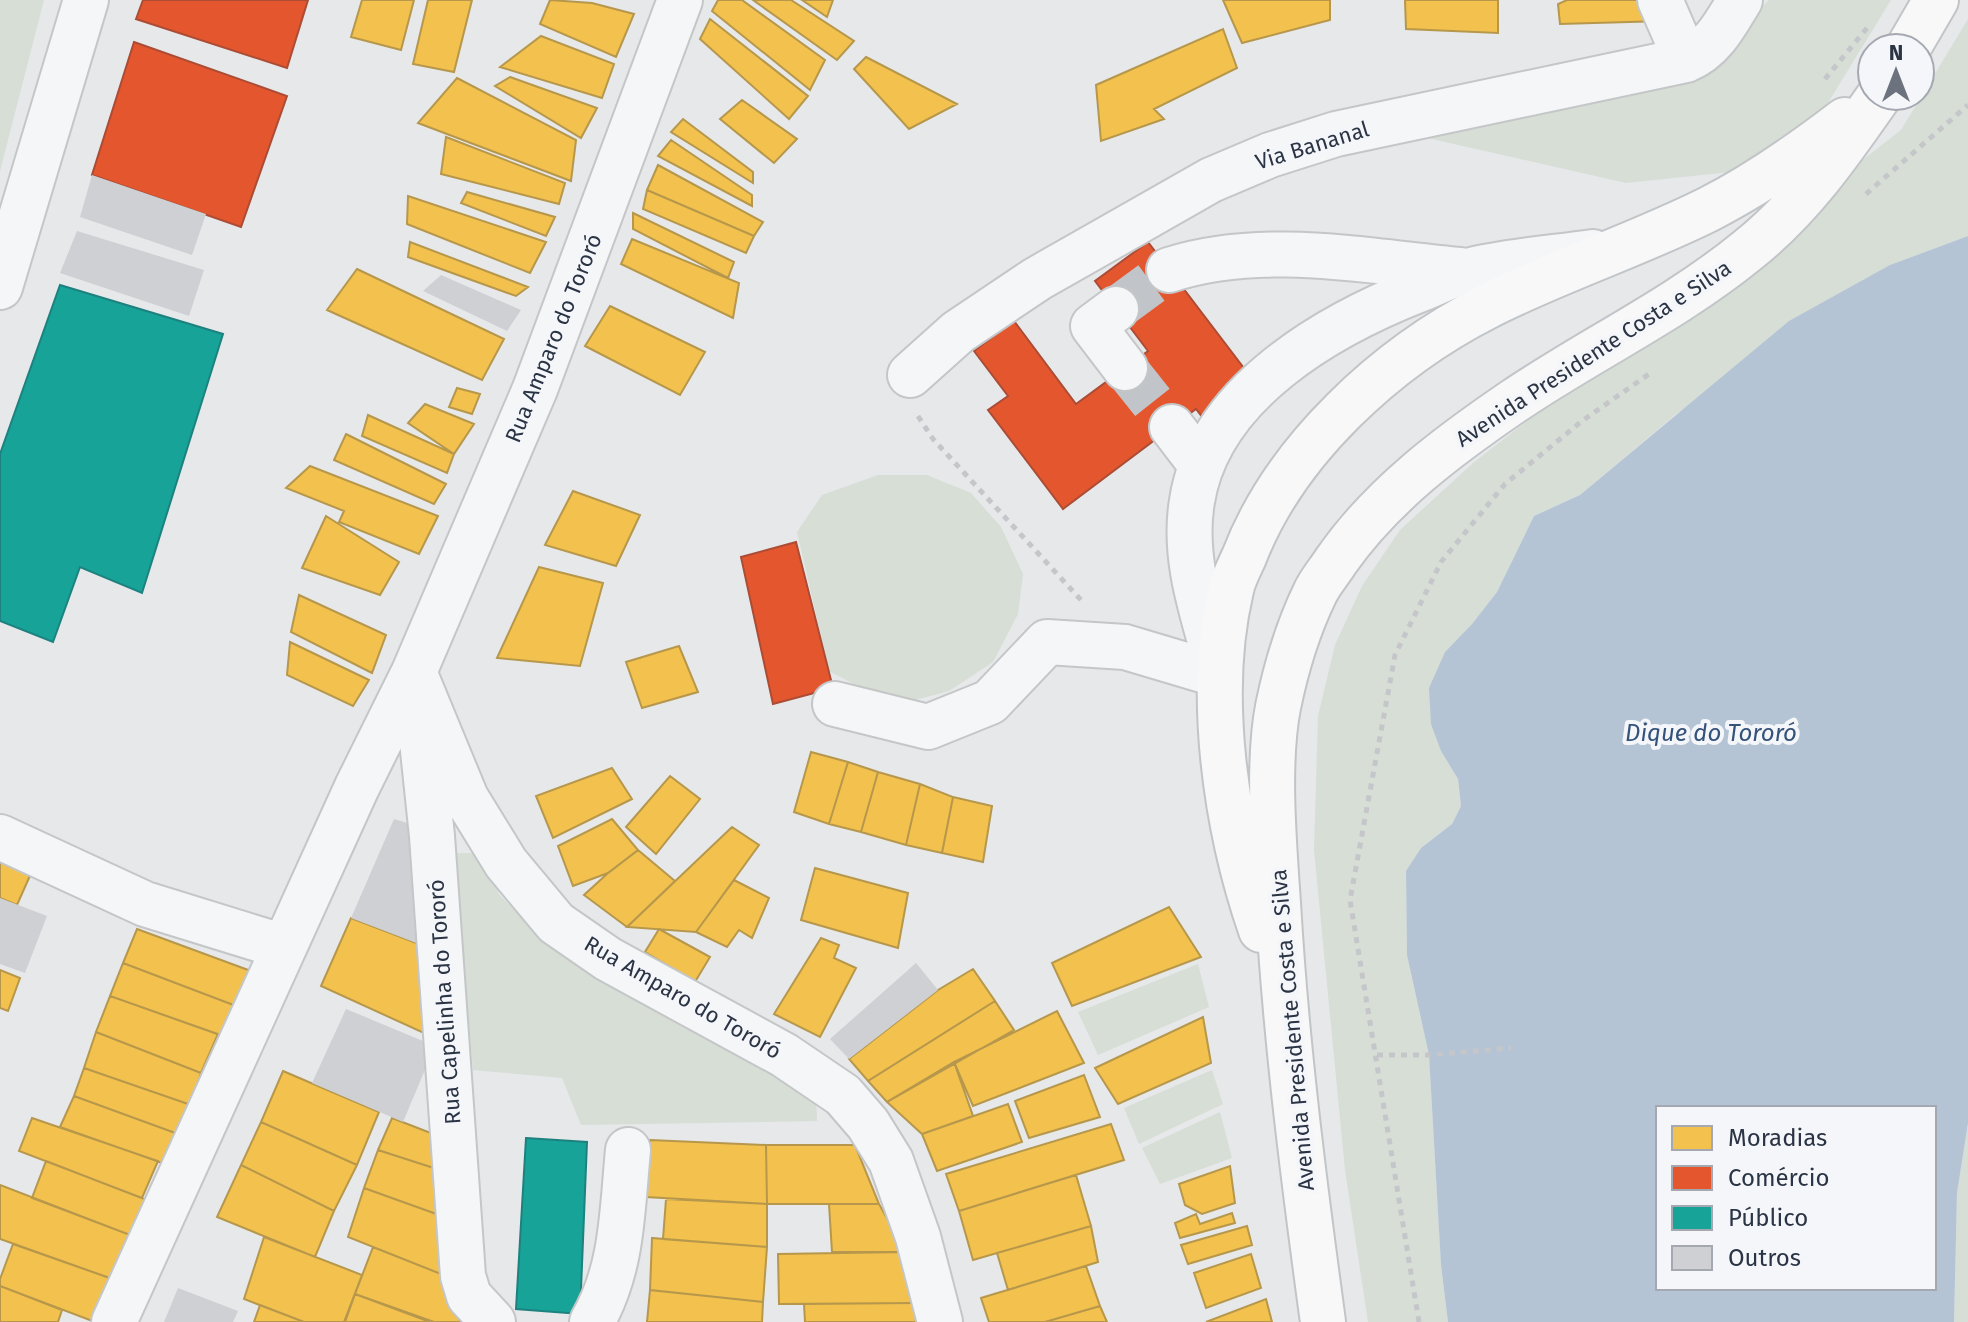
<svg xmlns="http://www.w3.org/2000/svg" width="1968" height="1322" font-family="'Fira Sans',sans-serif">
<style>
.green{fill:#d6ded6}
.water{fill:#b4c4d5;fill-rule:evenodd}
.homes{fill:#f2c14e;stroke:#b6974b;stroke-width:2}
.shops{fill:#e4572e;stroke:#ac4c35;stroke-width:2}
.public{fill:#17a398;stroke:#1d827f;stroke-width:2}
.building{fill:#ced0d3}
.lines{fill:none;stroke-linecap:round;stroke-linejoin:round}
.minor-tunnel{stroke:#c1c4c9;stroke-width:44;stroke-dasharray:44 22;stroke-linecap:butt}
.minor-casing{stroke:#c4c6c8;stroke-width:48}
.major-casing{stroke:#c2c5c8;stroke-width:48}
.path{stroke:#c5c6ca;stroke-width:5;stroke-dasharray:6 6;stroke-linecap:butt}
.minor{stroke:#f5f6f7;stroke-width:44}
.major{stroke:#f8f8f8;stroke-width:44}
.labels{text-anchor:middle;stroke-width:8;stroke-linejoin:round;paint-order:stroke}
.street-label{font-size:22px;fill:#2b3445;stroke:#f4f6f9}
.water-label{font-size:24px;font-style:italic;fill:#34527a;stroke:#f4f6f9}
</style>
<rect width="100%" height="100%" fill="#e6e8ea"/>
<path class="green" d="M0,0H44L0,171Z
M1769,0H1891L1823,111L1749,170L1626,183L1410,134L1706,61Z
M1968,19V236L1890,265L1675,415L1580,495L1534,516L1497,592L1472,624L1445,652L1441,751L1458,779L1461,806L1452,824L1421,848L1406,871L1407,955L1429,1055L1441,1265L1448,1322H1368L1345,1170L1314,850L1318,716L1335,645L1362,586L1400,530L1473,463L1901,130Z
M878,475H927L971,493L1001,527L1023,574L1018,614L993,662L949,691L900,704L863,689L829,671L797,532L822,495Z
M454,853H478L499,894L546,945L664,1015L816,1096L817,1121L581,1125L562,1078L473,1070Z
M1198,964L1209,1007L1098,1055L1078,1012Z
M1212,1070L1223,1104L1139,1144L1124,1108Z
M1220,1112L1232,1158L1160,1184L1142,1148Z
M1968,1123V1322H1954L1957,1193Z"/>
<path class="water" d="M1968,236V1123L1957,1193L1954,1322H1448L1441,1265L1429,1055L1407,955L1406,871L1421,848L1452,824L1461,806L1458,779L1441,751L1431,724L1429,688L1445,652L1472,624L1497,592L1534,516L1580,495L1789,321L1890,265ZM1658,1108H1934V1288H1658Z"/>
<path class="homes" d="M362,0H414L401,50L351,37Z
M428,0H472L454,72L413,64Z
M550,0L592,3L634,14L616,57L540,24Z
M718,0H742L825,60L810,90L712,11Z
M753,0H791L854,41L837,60Z
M802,0H833L827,17Z
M1223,0H1330V20L1242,43Z
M1405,0H1498V33L1406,29Z
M1567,0H1648L1663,21L1560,24L1558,4Z
M710,19L808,96L789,119L700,39Z
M1223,29L1237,68L1154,109L1164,119L1101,141L1096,85Z
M541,36L614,64L602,98L500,67Z
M866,57L957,104L909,129L854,69Z
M510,77L597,108L581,138L495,86Z
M457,78L576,140L571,181L418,123Z
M742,100L797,139L774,163L720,119Z
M683,119L753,172V183L671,132Z
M446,137L565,183L559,204L441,174Z
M671,140L752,195V206L658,156Z
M658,165L763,222L754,236L647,190Z
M647,190L754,236L746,253L643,209Z
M467,192L555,217L546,236L461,203Z
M408,196L546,242L530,273L407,224Z
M633,213L734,262L728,278L633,229Z
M632,239L739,283L733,318L621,264Z
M410,242L528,287L516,296L408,257Z
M357,269L504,339L482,380L327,310Z
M610,306L705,352L680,395L585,346Z
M457,388L480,394L472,414L449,407Z
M425,404L474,424L454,454L408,423Z
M368,415L454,454L447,473L362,436Z
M346,434L446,484L434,504L334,460Z
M310,466L438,516L419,554L339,522L344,511L286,488Z
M573,491L640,515L616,566L545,545Z
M326,516L399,562L380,595L302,568Z
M539,567L603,583L580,666L497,658Z
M299,595L386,635L372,673L291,632Z
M290,642L369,680L353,706L287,675Z
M679,646L698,692L642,708L626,662Z
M811,752L848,762L829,824L794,812Z
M848,762L878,772L861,832L829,824Z
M612,768L632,799L553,838L536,796Z
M878,772L920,784L906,845L861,832Z
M670,776L700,799L656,854L626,827Z
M920,784L953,797L942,853L906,845Z
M953,797L992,806L983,862L942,853Z
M612,819L638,850L608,873L573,886L558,846Z
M732,827L759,845L696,932L627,927Z
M638,850L675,881L627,927L584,895L608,873Z
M0,855L33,869L17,905L0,898Z
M815,868L908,893L898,948L801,920Z
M734,880L769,898L752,938L739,930L727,947L696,932Z
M1169,907L1201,957L1072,1006L1052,963Z
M351,918L419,944L435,1038L321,986Z
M137,929L259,974L244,1009L123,963Z
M659,929L710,957L695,982L645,952Z
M821,938L839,945L834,958L856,968L820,1037L774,1014Z
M123,963L244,1009L234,1040L110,996Z
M973,969L995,1001L868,1081L849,1059L938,990Z
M0,970L20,978L8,1011L0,1008Z
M110,996L218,1034L201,1073L96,1032Z
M995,1001L1014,1030L887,1102L868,1081Z
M1057,1011L1084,1063L973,1106L954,1062Z
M1203,1017L1211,1063L1118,1104L1095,1068Z
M96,1032L201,1073L191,1105L84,1068Z
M954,1062L973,1116L922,1134L887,1102Z
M84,1068L191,1105L178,1134L74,1096Z
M283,1071L379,1112L357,1165L261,1122Z
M1084,1075L1100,1117L1029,1138L1015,1101Z
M74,1096L178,1134L168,1165L60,1127Z
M1008,1104L1022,1142L937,1171L922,1134Z
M32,1118L158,1161L142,1198L19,1151Z
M392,1118L441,1137L443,1171L378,1150Z
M261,1122L357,1165L334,1211L241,1165Z
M1111,1124L1124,1160L959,1211L946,1174Z
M650,1140L766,1145L767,1204L646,1197Z
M766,1145H855L879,1204H767Z
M378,1150L443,1171L442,1216L364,1188Z
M46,1161L152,1202L138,1238L32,1198Z
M241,1165L334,1211L315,1257L217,1217Z
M1230,1166L1235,1203L1202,1214L1185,1205L1179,1184Z
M1076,1175L1091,1226L973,1260L959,1211Z
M0,1185L138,1238L121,1282L0,1239Z
M364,1188L442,1216L451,1278L348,1237Z
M666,1199L767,1204V1247L663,1239Z
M829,1204H879L906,1252H832Z
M1232,1213L1235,1223L1180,1238L1175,1223L1196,1214L1200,1224Z
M1091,1226L1098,1262L1008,1290L997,1253Z
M1247,1226L1252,1245L1188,1264L1181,1245Z
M264,1237L362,1275L344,1322H304L244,1299Z
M652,1238L767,1247L763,1302L650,1290Z
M13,1244L121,1282L95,1322L0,1286V1279Z
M373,1247L451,1278L460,1322H434L355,1294Z
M906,1252L914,1303L779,1304L778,1254Z
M1251,1254L1261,1288L1206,1308L1194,1273Z
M1086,1266L1100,1306L1045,1322H989L981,1298Z
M0,1286L62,1310L58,1322H0Z
M650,1290L763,1302L762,1322H647Z
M355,1294L430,1322H345Z
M1266,1299L1272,1322H1206Z
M914,1303L916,1322H805L804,1304Z
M260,1305L304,1322H254Z
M1100,1306L1107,1322H1045Z"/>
<path class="shops" d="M143,0H308L287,68L136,19Z
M134,42L287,96L241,227L92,175Z
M1148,242L1253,380L1203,418L1196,409L1063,509L988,410L1008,396L974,351L1014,321L1076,404L1148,351L1095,281Z
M796,542L833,688L773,704L741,557Z"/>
<path class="public" d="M60,285L223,334L142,593L80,567L53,642L0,621V454Z
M526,1138L587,1142L580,1314L516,1309Z"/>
<path class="building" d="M92,175L206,214L192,255L80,217Z
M77,231L204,270L189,316L60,273Z
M441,275L521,310L507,331L423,291Z
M394,819L414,825L419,944L351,918Z
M0,898L47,916L25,973L0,964Z
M916,963L938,990L849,1059L830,1039Z
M346,1009L435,1046L403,1122L312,1083Z
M178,1288L238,1311L233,1322H164Z"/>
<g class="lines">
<path class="minor-tunnel" d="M1116,309L1169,270
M1125,368L1172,427"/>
<defs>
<path id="minor" d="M1660,0L1686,60
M1169,270C1261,240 1365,261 1460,270
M0,287L86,0
M1116,309L1093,326L1125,368
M910,375L958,332L1037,279L1211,180L1270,155L1336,134L1686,60C1713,49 1726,23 1740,0
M1172,427L1201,465
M414,672L466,798L506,863L556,923L608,959L784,1055L843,1095L868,1124L891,1161L918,1237L940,1322
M1219,673C1204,617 1182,560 1192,501C1209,393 1328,325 1421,289C1436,283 1451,275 1467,271C1507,261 1551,258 1593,252
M835,704L928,727L990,702L1047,642L1125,647L1219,675
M420,722L432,836L463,1276L469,1296L493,1322
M0,837L145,904L284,947
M114,1322L357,787L414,672L535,389L680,0
M592,1322C623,1268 622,1211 628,1150"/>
<path id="major" d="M1908,48L1936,0
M1261,930C1226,829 1206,695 1231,590C1233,579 1239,568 1244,557C1285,450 1387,357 1488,306C1559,270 1637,245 1709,209C1758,184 1802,153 1845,120
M1323,1322C1304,1183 1286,1043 1278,903C1274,844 1267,764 1278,707C1286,668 1298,628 1315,593C1320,582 1329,572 1336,561C1382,495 1448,446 1514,401C1591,349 1676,309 1748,250C1802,207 1840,152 1879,96"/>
</defs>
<use href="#minor" class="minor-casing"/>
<use href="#major" class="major-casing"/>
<path class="path" d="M1825,79L1867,28
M1866,194L1968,105
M918,416L933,439L1081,600
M1377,1055H1429L1511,1048
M1419,1322L1350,900L1395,655L1441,562L1505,484L1582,421L1649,374"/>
<use href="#minor" class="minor"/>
<use href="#major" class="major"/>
</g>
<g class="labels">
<g class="street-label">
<text transform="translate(1312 145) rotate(-17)" y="8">Via Bananal</text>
<text transform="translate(553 338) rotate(-68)" y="8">Rua Amparo do Tororó</text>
<text transform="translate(1593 353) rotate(-33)" y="8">Avenida Presidente Costa e Silva</text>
<text transform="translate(683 997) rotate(30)" y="8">Rua Amparo do Tororó</text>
<text transform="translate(444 1002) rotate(-94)" y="8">Rua Capelinha do Tororó</text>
<text transform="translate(1292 1030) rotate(-95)" y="8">Avenida Presidente Costa e Silva</text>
</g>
<g class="water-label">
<text x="1711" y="741">Dique do Tororó</text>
</g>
</g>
<rect x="1656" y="1106" width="280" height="184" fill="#f4f6f9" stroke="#a4a8b1" stroke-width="2"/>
<rect x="1672" y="1126" width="40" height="24" fill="#f2c14e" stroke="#a4a8b1" stroke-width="2"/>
<text x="1728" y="1146" font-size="24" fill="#2b3445">Moradias</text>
<rect x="1672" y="1166" width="40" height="24" fill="#e4572e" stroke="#a4a8b1" stroke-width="2"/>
<text x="1728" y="1186" font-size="24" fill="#2b3445">Comércio</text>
<rect x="1672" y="1206" width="40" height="24" fill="#17a398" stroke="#a4a8b1" stroke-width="2"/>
<text x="1728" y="1226" font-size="24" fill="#2b3445">Público</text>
<rect x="1672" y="1246" width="40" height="24" fill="#ced0d3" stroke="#a4a8b1" stroke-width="2"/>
<text x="1728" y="1266" font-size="24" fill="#2b3445">Outros</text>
<g transform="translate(1896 72)"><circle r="38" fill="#f4f6f9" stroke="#a4a8b1" stroke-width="2"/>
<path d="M0-6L14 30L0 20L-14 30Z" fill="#6c737f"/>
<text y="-12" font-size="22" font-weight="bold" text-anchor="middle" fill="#2b3445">N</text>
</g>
</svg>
